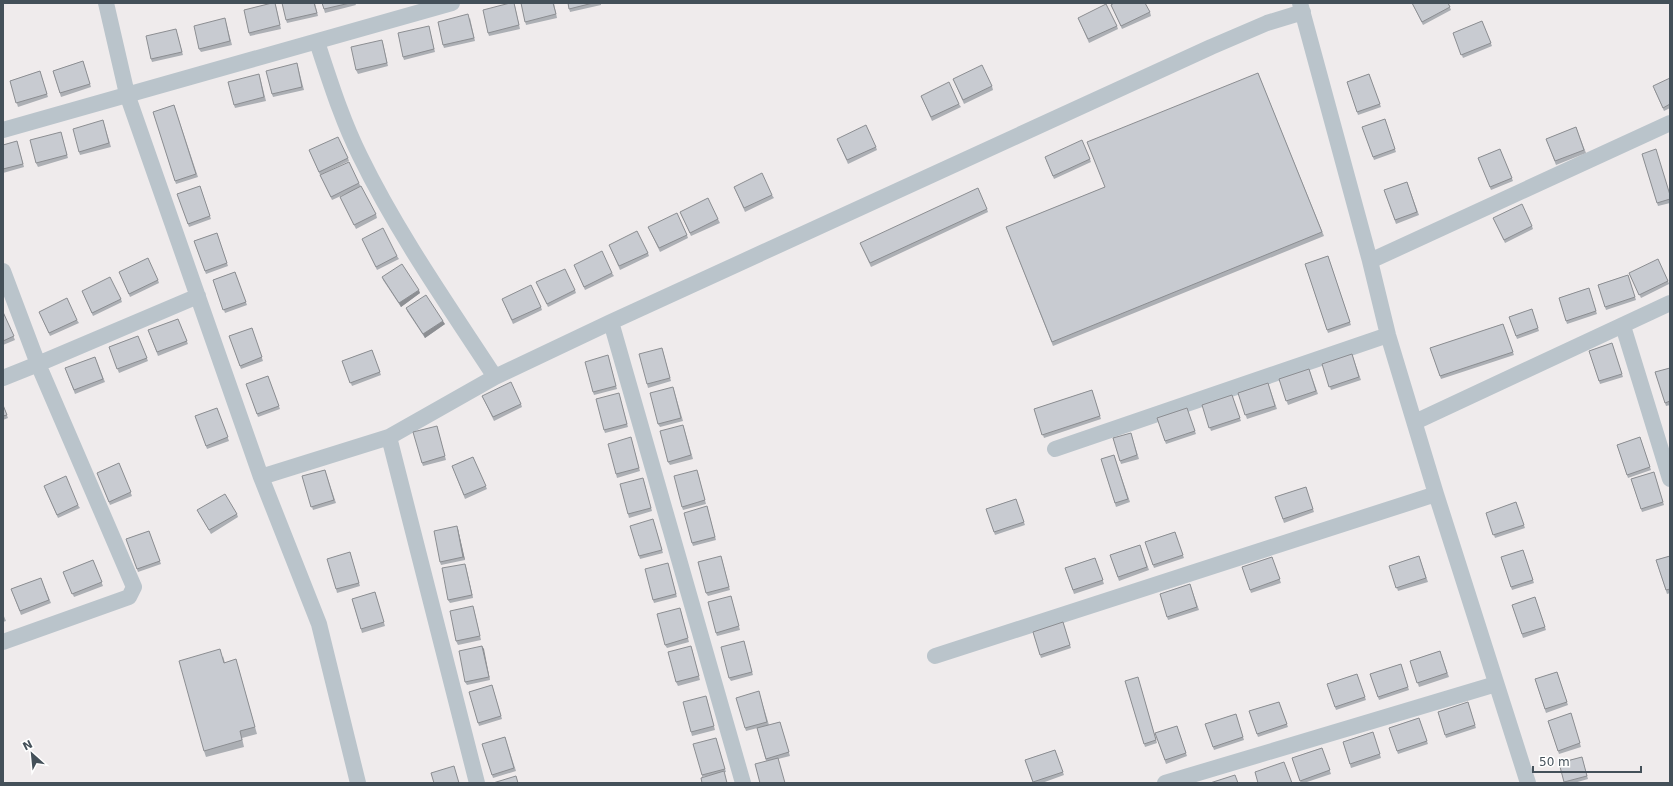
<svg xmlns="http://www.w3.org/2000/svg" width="1673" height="786" font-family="'DejaVu Sans',sans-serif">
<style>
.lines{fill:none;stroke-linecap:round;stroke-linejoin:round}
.minor{stroke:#bac4cb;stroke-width:16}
.wall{fill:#acafb4}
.shaded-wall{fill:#8c8e92}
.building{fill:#c8cbd1;stroke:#8c8e92}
</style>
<rect width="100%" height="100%" fill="#efebec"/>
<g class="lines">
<path class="minor" d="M106,3L127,94L261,477L319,624L358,783
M1300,3L1370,261L1388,335L1436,494L1528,783
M317,42C330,81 342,120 360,156C398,234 448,305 495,377
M3,130L452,3
M1370,261L1670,123
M3,271L38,364L134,587L129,597L3,642
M611,322L743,783
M1623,326L1670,479
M3,378L38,364L198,296
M1415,422L1670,303
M389,437L477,783
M1055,449L1388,335
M261,477L389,437L495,377L611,322L1211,47L1267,23L1303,12
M935,656L1436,494
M1165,783L1496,684"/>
</g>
<path class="wall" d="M315,3L318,16L287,23L286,20Z
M322,3H355L356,5L325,13Z
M521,3H554L557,18L526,25Z
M568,3H601V5L570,12Z
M1412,3H1448L1451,10L1423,25Z
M1111,5L1150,12L1151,16L1122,29Z
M276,6L281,29L250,36L249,33Z
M515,6L520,29L489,36L488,33Z
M470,18L475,41L444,48L443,45Z
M1078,18L1117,26L1118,29L1089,43Z
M1482,21L1492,46L1463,58L1453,33Z
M226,22L232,45L201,52L199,49Z
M429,26L435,52L404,60L403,57Z
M176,29L183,55L152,62L151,59Z
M383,43L388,66L358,74L356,70Z
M83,61L91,87L61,97L53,71Z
M297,63L304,90L273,97L272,94Z
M40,71L48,97L18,107L10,81Z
M1258,73L1324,236L1053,346L1006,227L1105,187Z
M1369,74L1381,107L1358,115L1347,82Z
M260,77L266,101L235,108L234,105Z
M1670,78V108L1664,111L1654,89Z
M953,79L992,86L993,90L964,104Z
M921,96L959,104L961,107L932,121Z
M174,105L198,177L176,184L153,112Z
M1385,119L1396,152L1374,160L1362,127Z
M103,120L111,147L80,155L79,152Z
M1576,127L1586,153L1556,165L1546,139Z
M61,132L68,158L38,167L36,163Z
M837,139L876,147L877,150L848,164Z
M17,141L24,167L3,173V145Z
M1500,149L1513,181L1491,190L1478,158Z
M309,150L348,158L349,161L320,175Z
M1642,154L1670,194V203L1658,206Z
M1090,159L1091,162L1054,179L1046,160Z
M320,175L359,183L361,187L332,200Z
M1407,182L1419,215L1396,224L1384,190Z
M200,186L211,219L189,227L177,194Z
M734,187L772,195L774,198L745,212Z
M340,197L376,214L377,218L356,229Z
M987,209L988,212L871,267L860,243Z
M680,212L718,219L720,223L691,236Z
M1493,218L1532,226L1533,229L1505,243Z
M648,227L687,235L688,238L660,252Z
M217,233L228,266L206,274L194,241Z
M362,239L397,256L399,259L377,270Z
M609,245L648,253L649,256L620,270Z
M1328,256L1351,325L1328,333L1305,264Z
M574,265L612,273L614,276L585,290Z
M119,272L158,280L159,283L130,297Z
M235,272L247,305L225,313L213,280Z
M1629,273L1668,281L1669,284L1641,298Z
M1628,275L1636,300L1606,310L1598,285Z
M382,277L420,293L401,307L383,280Z
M536,282L575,290L576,293L548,307Z
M1589,288L1597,314L1567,324L1559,298Z
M82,291L121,299L122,302L93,316Z
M502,299L541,307L542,310L513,324Z
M406,308L445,324L425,338L407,311Z
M1532,309L1539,331L1517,339L1509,317Z
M3,312L15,340L3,345Z
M39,312L77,320L79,323L50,336Z
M178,319L188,344L158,356L148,330Z
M1503,324L1514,355L1441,379L1430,348Z
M252,328L263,361L241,369L229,336Z
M138,336L148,361L119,373L109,347Z
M1612,343L1623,377L1600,384L1589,351Z
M372,350L381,375L352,386L342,361Z
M663,351L671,381L648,388L647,384Z
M1352,354L1361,380L1331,390L1322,364Z
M608,355L617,389L594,395L593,392Z
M95,357L105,382L75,394L65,368Z
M1670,368V405L1666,406L1655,372Z
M1309,369L1318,394L1288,405L1279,379Z
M268,376L280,409L258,417L246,384Z
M1268,383L1277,409L1247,419L1238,393Z
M674,390L683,421L660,427L658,424Z
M1092,390L1101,419L1044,438L1034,409Z
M1232,395L1241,421L1211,431L1202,405Z
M482,396L521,404L522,407L494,421Z
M620,397L628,427L605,433L604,430Z
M3,405L8,418L3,420Z
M217,408L229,441L207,449L195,416Z
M1187,408L1196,434L1166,444L1157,418Z
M437,426L446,460L423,466L422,463Z
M684,428L693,459L670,465L668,462Z
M1131,433L1139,459L1121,464L1113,438Z
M631,437L640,471L617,478L616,474Z
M1640,437L1651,470L1628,478L1617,445Z
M1114,455L1130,502L1116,507L1101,459Z
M473,457L487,489L465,499L452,466Z
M119,463L132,496L110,505L97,473Z
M325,470L336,503L313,510L302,476Z
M1654,472L1664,505L1642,512L1631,479Z
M698,473L706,504L683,510L682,507Z
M644,481L652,511L629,518L628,514Z
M1306,487L1314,512L1284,523L1275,497Z
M45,489L78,505L80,508L58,518Z
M1016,499L1025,525L995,535L986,509Z
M1516,502L1525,528L1495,538L1486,513Z
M707,506L716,540L693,546L692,543Z
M197,510L237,514L238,517L211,534L199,513Z
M653,519L663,553L640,559L639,556Z
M458,529L465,560L441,565L440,562Z
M149,531L161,564L138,572L126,539Z
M1175,532L1184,558L1154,568L1145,542Z
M1140,545L1149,570L1119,581L1110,555Z
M1523,550L1534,583L1512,590L1501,557Z
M350,552L360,586L337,593L336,589Z
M1419,556L1428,582L1398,591L1389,566Z
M1670,556V593L1667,594L1656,560Z
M1272,557L1281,583L1251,593L1242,567Z
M1095,558L1104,584L1074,594L1065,568Z
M722,559L730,590L708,596L706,593Z
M93,560L103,586L74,597L63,572Z
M465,564L473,598L450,603L448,600Z
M669,567L677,597L654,603L653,600Z
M41,578L51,603L21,615L11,589Z
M1190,584L1199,610L1168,620L1160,594Z
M375,592L385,626L362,633L352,599Z
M731,596L740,630L717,636L716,633Z
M1535,597L1546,630L1523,638L1512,605Z
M474,609L481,640L458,645L456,641Z
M681,611L689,642L667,648L665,645Z
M3,614L6,621L3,622Z
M1063,622L1071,648L1041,658L1033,632Z
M744,641L753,675L731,681L729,678Z
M482,646L490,680L467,685L465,682Z
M692,649L700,680L678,686L676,682Z
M1440,651L1449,677L1419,687L1410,661Z
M223,656L225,663L236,659L257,734L242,738L244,747L206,757L204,751Z
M1401,664L1409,690L1379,700L1370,674Z
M1557,672L1568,705L1546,713L1535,679Z
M1357,674L1366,700L1336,710L1327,684Z
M1125,681H1139L1157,743L1145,747Z
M492,685L502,719L479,726L469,692Z
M760,695L769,725L746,731L745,728Z
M707,699L715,730L692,736L691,732Z
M1279,702L1288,727L1258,737L1249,711Z
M1468,702L1476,728L1446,738L1438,712Z
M1571,713L1581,747L1559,754L1548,721Z
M1236,714L1244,740L1214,750L1205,724Z
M1419,718L1428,744L1398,754L1389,728Z
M780,722L790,756L778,759L766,761L757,728Z
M1177,726L1187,756L1166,764L1155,733Z
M1373,732L1381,758L1351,768L1343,742Z
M505,737L516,771L493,778L482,744Z
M716,738L726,772L702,777V775Z
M1322,748L1331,774L1304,783H1301L1292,758Z
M1055,750L1064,775L1042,783H1033L1025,760Z
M1582,757L1588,779L1574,783H1565L1559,763Z"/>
<path class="shaded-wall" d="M419,290L420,293L401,307L399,303Z
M443,321L445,324L425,338L423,334Z
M457,526L458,529L465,560L463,557Z
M465,564L466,567L473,598L472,595Z
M482,646L484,649L490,680L489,677Z"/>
<path class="building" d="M272,3H275L280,25L249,33L244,10Z
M282,3H314L317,13L286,20Z
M322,3H350L324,9Z
M510,3H514L519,25L488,33L483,10Z
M521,3H553L556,14L525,22Z
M568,3H593L569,9Z
M1114,3H1145L1150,12L1121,26L1111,5Z
M1412,3H1448L1450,7L1422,22Z
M1106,4L1117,26L1088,39L1078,18Z
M468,14L474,38L443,45L438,22Z
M225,18L230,41L199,49L194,26Z
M1482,21L1491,43L1461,55L1453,33Z
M429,26L434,49L403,57L398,33Z
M176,29L182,52L151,59L146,36Z
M382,40L387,63L356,70L351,47Z
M83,61L90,84L60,93L53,71Z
M297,63L302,87L272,94L266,71Z
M982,65L992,86L963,100L953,79Z
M40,71L47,94L16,103L10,81Z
M1258,73L1322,232L1052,342L1006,227L1105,187L1087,142Z
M259,74L264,97L234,105L228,82Z
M1369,74L1380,104L1357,112L1347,82Z
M1670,78V104L1663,108L1653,86Z
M949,82L959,104L931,117L921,96Z
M174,105L196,174L175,181L153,112Z
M1385,119L1395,149L1373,157L1362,127Z
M103,120L109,143L79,152L73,129Z
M866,125L876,147L847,160L837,139Z
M1576,127L1584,150L1555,161L1546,139Z
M61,132L67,155L36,163L30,140Z
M338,137L348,158L319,172L309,150Z
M1082,140L1090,159L1053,176L1045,157Z
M17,141L23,164L3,169V145Z
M1500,149L1512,178L1490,187L1478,158Z
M1656,149L1670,195V199L1657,203L1642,154Z
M349,162L359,183L331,197L320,175Z
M762,173L772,195L744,208L734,187Z
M1407,182L1417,212L1395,220L1384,190Z
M200,186L210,216L188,224L177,194Z
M361,186L376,214L354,225L340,197Z
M978,188L987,209L870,263L860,243Z
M708,198L718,219L690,233L680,212Z
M1522,204L1532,226L1504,240L1493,218Z
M677,213L687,235L659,248L648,227Z
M383,228L397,256L376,267L362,239Z
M637,231L648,253L619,266L609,245Z
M217,233L227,263L205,271L194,241Z
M602,251L612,273L584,287L574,265Z
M1328,256L1350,322L1327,330L1305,264Z
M148,258L158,280L129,294L119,272Z
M1658,259L1668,281L1639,295L1629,273Z
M402,264L419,290L399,303L382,277Z
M565,269L575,290L547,304L536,282Z
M235,272L246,302L223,310L213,280Z
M1628,275L1635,297L1605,307L1598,285Z
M110,277L121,299L92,313L82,291Z
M531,285L541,307L512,320L502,299Z
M1589,288L1596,311L1566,321L1559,298Z
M426,295L443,321L423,334L406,308Z
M67,298L77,320L49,333L39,312Z
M1532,309L1538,328L1516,336L1509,317Z
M3,312L14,336L3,341Z
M178,319L187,341L157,352L148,330Z
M1503,324L1513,352L1440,376L1430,348Z
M252,328L262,357L240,366L229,336Z
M138,336L147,358L117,369L109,347Z
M1612,343L1622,374L1599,381L1589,351Z
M662,348L670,378L647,384L639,354Z
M372,350L380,372L350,383L342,361Z
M1352,354L1359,377L1329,387L1322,364Z
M608,355L616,386L593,392L585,362Z
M95,357L103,379L74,390L65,368Z
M1670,368V401L1665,403L1655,372Z
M1309,369L1316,391L1286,401L1279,379Z
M268,376L279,406L257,414L246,384Z
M511,382L521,404L493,417L482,396Z
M1268,383L1275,406L1245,415L1238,393Z
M673,387L681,418L658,424L650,393Z
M1092,390L1100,416L1042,435L1034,409Z
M619,393L627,424L604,430L596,399Z
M1232,395L1240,418L1209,428L1202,405Z
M3,405L7,415L3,416Z
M217,408L228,437L206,446L195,416Z
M1187,408L1195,431L1165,441L1157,418Z
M683,425L691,455L668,462L660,431Z
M437,426L445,456L422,463L413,432Z
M1131,433L1137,455L1120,461L1113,438Z
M631,437L639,468L616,474L608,444Z
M1640,437L1650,467L1627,475L1617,445Z
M1114,455L1128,499L1115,503L1101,459Z
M473,457L486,486L464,495L452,466Z
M119,463L131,492L109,502L97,473Z
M325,470L334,500L311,507L302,476Z
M697,470L705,500L682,507L674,476Z
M1654,472L1663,502L1641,509L1631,479Z
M66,476L78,505L57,515L44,486Z
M643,478L651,508L628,514L620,484Z
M1306,487L1313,509L1283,519L1275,497Z
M225,494L237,514L209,530L197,510Z
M1016,499L1024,522L994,532L986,509Z
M1516,502L1524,525L1493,535L1486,513Z
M707,506L715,537L692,543L684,513Z
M653,519L662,550L639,556L630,526Z
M457,526L463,557L440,562L434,531Z
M149,531L160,561L137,569L126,539Z
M1175,532L1183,555L1153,565L1145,542Z
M1140,545L1147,567L1118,577L1110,555Z
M1523,550L1533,580L1511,587L1501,557Z
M350,552L359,583L336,589L327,559Z
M721,556L729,587L706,593L698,562Z
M1419,556L1426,578L1396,588L1389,566Z
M1670,556V589L1666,590L1656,560Z
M1272,557L1280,579L1250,590L1242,567Z
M1095,558L1103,580L1073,590L1065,568Z
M93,560L102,582L72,594L63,572Z
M668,563L676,594L653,600L645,569Z
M465,564L472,595L448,600L442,568Z
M41,578L49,600L20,611L11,589Z
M1190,584L1197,607L1167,617L1160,594Z
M375,592L384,622L361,629L352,599Z
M731,596L739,626L716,633L708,602Z
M1535,597L1545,627L1522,634L1512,605Z
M473,606L480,636L456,641L450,611Z
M680,608L688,638L665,645L657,614Z
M1063,622L1070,645L1040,655L1033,632Z
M744,641L752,672L729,678L721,647Z
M482,646L489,677L465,682L459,651Z
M691,646L699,676L676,682L668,652Z
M220,649L224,663L236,659L255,727L240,731L242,740L204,751L179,661Z
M1440,651L1447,673L1417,683L1410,661Z
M1401,664L1408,687L1378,697L1370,674Z
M1557,672L1567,702L1545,709L1535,679Z
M1357,674L1365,697L1335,707L1327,684Z
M1138,677L1156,740L1144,744L1125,681Z
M492,685L501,716L478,723L469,692Z
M759,691L767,722L745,728L736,698Z
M706,696L714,726L691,732L683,702Z
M1279,702L1287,724L1257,734L1249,711Z
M1468,702L1475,725L1445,735L1438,712Z
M1571,713L1580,743L1558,751L1548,721Z
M1236,714L1243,737L1213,747L1205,724Z
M1419,718L1427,741L1397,751L1389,728Z
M780,722L789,752L766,759L757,728Z
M1177,726L1186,753L1165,760L1155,733Z
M1373,732L1380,754L1350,764L1343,742Z
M505,737L514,768L492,775L482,744Z
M716,738L725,769L702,775L693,744Z
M1322,748L1330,770L1300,781L1292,758Z
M1055,750L1063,772L1033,782L1025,760Z
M1582,757L1587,776L1564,782L1559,763Z
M778,758L785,783H760L755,764Z
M1284,762L1292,783H1258L1255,772Z
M454,766L459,783H434L431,773Z
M724,771L727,783H702L701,778Z
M1235,775L1238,783H1210Z
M516,776L518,783H493Z"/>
<rect width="1673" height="786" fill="none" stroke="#445059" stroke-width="8"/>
<g transform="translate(32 754) rotate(333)" stroke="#ffffff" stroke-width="3" paint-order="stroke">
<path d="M0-3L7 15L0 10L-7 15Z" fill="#445059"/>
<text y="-6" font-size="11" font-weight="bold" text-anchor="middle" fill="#445059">N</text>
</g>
<path d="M1533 766v6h108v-6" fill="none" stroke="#445059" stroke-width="2"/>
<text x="1539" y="766" font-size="12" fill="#445059" stroke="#ffffff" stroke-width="3" paint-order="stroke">50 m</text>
</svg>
